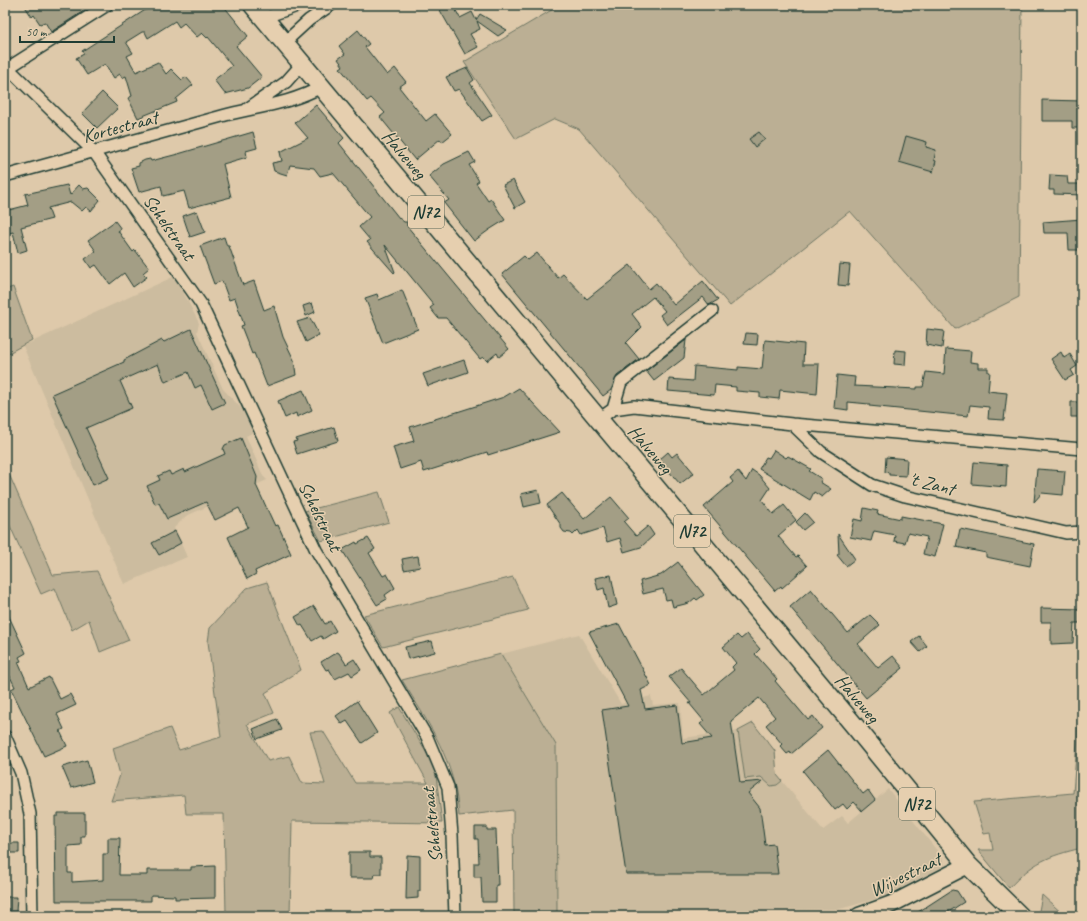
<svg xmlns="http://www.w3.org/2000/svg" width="1087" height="921" font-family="Caveat,sans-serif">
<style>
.built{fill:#ccbc9f}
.green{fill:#bbaf94;stroke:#6d7664}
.building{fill:#a39e85;stroke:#1f3d34}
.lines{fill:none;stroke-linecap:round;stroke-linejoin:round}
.street-casing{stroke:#1f3d34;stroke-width:14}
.secondary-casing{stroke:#1f3d34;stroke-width:19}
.primary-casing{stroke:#1f3d34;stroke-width:21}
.street{stroke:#e6cfaf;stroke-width:11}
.secondary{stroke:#e6cfaf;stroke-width:16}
.primary{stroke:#e6cfaf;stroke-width:18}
.labels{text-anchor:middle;stroke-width:3;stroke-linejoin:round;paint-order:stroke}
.shield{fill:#e6cfaf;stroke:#5b6959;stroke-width:1}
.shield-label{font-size:18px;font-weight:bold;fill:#1f3d34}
.street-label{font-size:19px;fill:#1f3d34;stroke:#e6cfaf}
</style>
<rect width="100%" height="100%" fill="#dec9aa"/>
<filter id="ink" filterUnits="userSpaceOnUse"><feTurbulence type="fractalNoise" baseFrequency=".025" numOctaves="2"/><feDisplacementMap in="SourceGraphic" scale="8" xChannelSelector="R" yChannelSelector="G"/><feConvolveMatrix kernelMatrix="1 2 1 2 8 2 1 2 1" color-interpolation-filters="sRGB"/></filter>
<g filter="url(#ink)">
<path class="built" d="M175,276L199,323L197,332L223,389L243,410L254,432L246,436L263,476L267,480L186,516L174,528L187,557L124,584L23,346Z
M579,634L621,704L651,696L653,705L680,703L683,738L738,731L745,779L761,777L777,785L782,781L823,830L842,816L848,823L888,789L942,857L943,864L940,868L883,897L840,909L557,913L556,745L501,654Z"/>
<path class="green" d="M560,5H616L618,7L621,5H1022L1019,297L955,329L850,211L730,306L579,129L555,119L516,139L464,62Z
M13,287L32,340L5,355V290Z
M5,465L53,575L97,571L129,640L100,652L89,620L72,630L55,588L41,594L5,515Z
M379,492L389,522L321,541L305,511Z
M513,577L528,610L383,647L364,615Z
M267,582L301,670L265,693L274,713L247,724L268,761L289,756L302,783L325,784L310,732L323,731L355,783H428L390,713L399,707L435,767L442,823L292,821L290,915L226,914L224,814H186L184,795L111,801L120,775L113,748L170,728L179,750L221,737L208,642L210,628L247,588Z
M501,654L556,745L557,913H514L513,810L459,816C455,760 430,726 402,680Z
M1079,669H1082V848C1048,856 1033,862 1009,888L978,850H993L990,833L984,834L974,802L1073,793L1077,742Z
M753,723L775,751L777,775L782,781L777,785L771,786L761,777L745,779L738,731Z
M1042,895L1065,916H1038Z"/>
<path class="building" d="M24,5H93L51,32L45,22L40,24L34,15L32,17Z
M153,5H223L248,36L236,46L262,77L248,88L225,94L214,80L232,66L208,37L207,38L202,33L197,37L184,23L179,27L175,21L148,38L145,32H142L126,42L133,53L127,56L136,72L158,62L166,74L171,69L182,80L186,77L193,85L176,99L177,102L138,118L128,98L132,96L126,76L122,78L120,74L114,78L105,64L87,75L76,58L84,54L82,51Z
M437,5H453L460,18L472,12L476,20L480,14L507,30L498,36L477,21L480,29L470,34L478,47L465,54Z
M358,30L369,44L365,47L387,75L395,68L406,82L399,87L426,121L435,114L452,134L442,142L440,139L415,160L380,117L385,113L371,98L367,101L340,68L343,66L338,59L345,54L339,46Z
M467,68L474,80L470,83L492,115L482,121L459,89L454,91L446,77Z
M102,92L118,108L97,128L82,113Z
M1042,100L1082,101V128H1072V121H1042Z
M316,105L344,138L339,143L399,218L404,222H407V226L509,349L499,357L497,353L487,361L483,357L480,359L446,318H438L430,308L434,305L385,245L395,272L394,273L367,242L370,240L359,227L370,217L333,173L320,176L314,168L290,165L287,175L274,171L272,163L282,161L280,152L308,138L295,123Z
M253,132L257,148L246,151L247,157L223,164L231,197L189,208L184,191L163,196L161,186L139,192L131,168L139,166V163L145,160L150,159L151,161L178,154Z
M759,132L765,139L755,147L749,139Z
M906,136L927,142L926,147L936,150L934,160L936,161L933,172L899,162Z
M469,152L475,162L469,165L479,181L476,183L488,201L491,199L505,220L489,230L474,241L444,203L449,200L429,176L444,164Z
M1050,175L1067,176L1068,184H1082V195L1054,194V190H1049Z
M513,180L525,202L515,208L503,185Z
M67,185L70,195L79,185L83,189L88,188L100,200L91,211L86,207L82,211L71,202L48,208L52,219L21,227L27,250L18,253L13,232L5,234V211L28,205L25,194Z
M197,211L205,232L190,237L183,216Z
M1082,219V250H1069L1068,233H1044L1043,222Z
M115,221L121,229L118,231L133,252L135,250L149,268L143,273L147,277L133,287L124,273L110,284L96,265L91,268L85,259L96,251L88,240Z
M224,237L227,246H229L243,285L254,281L264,310L274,306L283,337L294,360L296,375L267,386L254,353L252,354L241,326L244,325L235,298L229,300L222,281L214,284L200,246Z
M537,253L558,278L563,274L587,299L630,265L649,289L656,283L674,305L703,281L718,300L709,305L703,297L667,325L660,315L665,311L653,297L632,314L642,327L626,343L639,359L617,376L611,390L603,396L502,274L524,256L528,260Z
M840,264L850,265L848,286L838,285Z
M402,290L418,329L383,343L365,298L377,294L379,300Z
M312,303L315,312L306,316L303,306Z
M310,318L319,335L306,342L297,322Z
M191,329L225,403L212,409L201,385L195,388L188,372L165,382L158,364L120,381L132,408L86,428L109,478L93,485L52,394L124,362V360L162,340L164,342Z
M927,329L944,331L942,348L926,345Z
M746,333L758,334L757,345L744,344Z
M686,340L684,358L654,381L646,371Z
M765,340L804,344L803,364H819L817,394L780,390L779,399L760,397V393L736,391V387L715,385L714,395L668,391L669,379L693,381L694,366L738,370V367L762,369Z
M946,349L971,351L970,362L978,363V368H988V372H990L988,391L1007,393L1004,420L988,419L989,407L970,405L968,416L869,406V404L848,402V410L834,408L837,375L855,377L854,386L917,389V387H923L926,372L944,374Z
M895,350L906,351L905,365L894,364Z
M1061,352L1064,358L1070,354L1077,366L1071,370L1074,375L1065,380L1051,359Z
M464,360L468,372L428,386L423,374Z
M519,388L560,432L488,455L487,452L424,472L421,462L400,469L393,447L414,441L410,427L504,397Z
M303,390L312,410L297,417L296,413L285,418L278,401Z
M1071,402H1082V417H1071Z
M334,427L338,441L297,454L293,442L297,441L296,439Z
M241,438L257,477L256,485L275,526L278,525L291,554L255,571L256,574L247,579L228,537L248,527L239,508L215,520L206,502L167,519L159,503L155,504L147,486L160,480L158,476L169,471L171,475L184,469L185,472L225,454L223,449L225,445Z
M774,450L786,458L788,456L811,469L809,471L822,479L820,482L831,489L822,497L814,492L810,500L759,469L766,457L769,458Z
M668,452L672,457L677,453L694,473L680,484L659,460Z
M886,457L907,459L906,476L889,475V473L885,472Z
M974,462L1007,465L1006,487L972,484Z
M1037,469L1065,471L1063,495L1042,493L1034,502Z
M752,470L759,475L770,488L762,500L773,514L784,505L796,520L778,536L796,557L798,556L807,566L782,588L781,586L775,591L704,507L733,482L730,478L738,471L746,481Z
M538,490L541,503L524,507L521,494Z
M562,493L584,519L611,497L629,518L624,522L636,536L648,526L654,535L641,547L624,552L620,538L607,542L603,528L581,535L578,530L573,535L571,533L564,532L561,528V525L547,505Z
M864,508L878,511L877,514L901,519V516L943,524L935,557L923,554L927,537L908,533L905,543L894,541L895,535L874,531L871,541L850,537L854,519L862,521Z
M805,513L813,522L803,530L796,522Z
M960,529L1034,544L1030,566L986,557V553L956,547Z
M175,531L181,543L159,555L152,543Z
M838,534L855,559L846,566L837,555L839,554Z
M368,538L375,549L369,553L383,576L387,574L395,588L385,595L387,599L377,605L342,550L356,542L357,544Z
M418,556L420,567L404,570L402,559Z
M678,562L704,595L697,600L695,598L689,603L673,607L671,599L666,600L663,589L643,594L640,581L661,575Z
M611,575L617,605L608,608L604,588L598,590L595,578Z
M811,589L848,633L870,615L880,625L858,644L878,668L893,656L903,668L866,698L790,607Z
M314,606L325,624L330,621L336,631L323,639L321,636L312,641L302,625L300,626L295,617Z
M5,608L26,653L19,657L21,661L18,662L29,687L49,677L60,699L70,694L76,705L57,714L64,729L60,731L67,746L44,756L11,689L15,687L5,666Z
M1041,608L1082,609V623H1074L1073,643L1051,644V622H1041Z
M619,624L651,685L641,690L645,709L677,705L682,743L712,738L700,724L704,721L689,703H691L669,677L681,668L704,695L734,670L732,667L736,663L723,647L737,635L741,639L747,634L760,649L755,654L777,679L775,681L808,720L813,716L822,728L791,754L790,752L787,754L780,746L782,744L766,725L775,717L759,698L731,721L740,783L763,781L748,793L760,808L765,845L774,844L778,874H626L602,710L628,706L589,632Z
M919,636L927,646L920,652L911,642Z
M432,641L435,652L408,659L405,647Z
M337,652L339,653L346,664L354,659L361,670L352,676L349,672L335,679L329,669L326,670L321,662Z
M357,701L377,733L362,743L347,721L342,724L336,716Z
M277,719L282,730L257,739L253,729Z
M828,750L863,794L868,790L875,800L862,811L854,802L847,809L843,804L835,810L803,771Z
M87,760L93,782L71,788L62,767Z
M58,813H85V836H81V845L68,846V873H72V882L103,880V854H108V838H120L119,875H147V870H191V867L215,866V898L175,899V896L151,895V901H56L55,816H58Z
M475,827H487V830H496L498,885H496V902H482L481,877H474V863H479L478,839H475Z
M5,843H19V853H5Z
M349,852H370V857H381V874H375L374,878H349Z
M407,855L420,856V891H418V898L406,899Z
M952,890L957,891L964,902L942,916H912Z
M5,897H17L16,912H5Z"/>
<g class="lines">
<defs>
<path id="street" d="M263,18L300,5
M284,43L309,20L331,5
M5,65L94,152L201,304L316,550L427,737L448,787L452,835L455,916
M8,68L107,5
M247,109L286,82L302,64
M5,176C78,156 150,136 222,116C256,107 290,104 321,87
M613,409L621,382L712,311
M599,419L613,409L634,406L792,424L1082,449
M792,424L821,452L872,485L905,496L1066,533L1082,532
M5,736L21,773L30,814L32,916"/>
<path id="secondary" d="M859,916L892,904L968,865"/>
<path id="primary" d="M253,5L858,730L968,865L1020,916"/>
</defs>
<use href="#street" class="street-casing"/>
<use href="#secondary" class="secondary-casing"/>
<use href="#primary" class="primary-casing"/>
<use href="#street" class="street"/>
<use href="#secondary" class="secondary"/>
<use href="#primary" class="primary"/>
</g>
</g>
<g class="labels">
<g class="shield">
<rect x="408" y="196" width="36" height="32" rx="3"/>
<rect x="674" y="515" width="36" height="32" rx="3"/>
<rect x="899" y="788" width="36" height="32" rx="3"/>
</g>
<g class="shield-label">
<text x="426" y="218">N72</text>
<text x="692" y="537">N72</text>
<text x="917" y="810">N72</text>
</g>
<g class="street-label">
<text transform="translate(120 126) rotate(-15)" y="7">Kortestraat</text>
<text transform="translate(405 154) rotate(50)" y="7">Halveweg</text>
<text transform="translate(170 227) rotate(55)" y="7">Schelstraat</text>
<text transform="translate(651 449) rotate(50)" y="7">Halveweg</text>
<text transform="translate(932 483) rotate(14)" y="7">'t Zant</text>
<text transform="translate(321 516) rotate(64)" y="7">Schelstraat</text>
<text transform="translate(858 698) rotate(50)" y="7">Halveweg</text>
<text transform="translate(431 825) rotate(-96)" y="7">Schelstraat</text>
<text transform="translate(905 874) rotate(-26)" y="7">Wijvestraat</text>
</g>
</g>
<rect width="1087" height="921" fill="none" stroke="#e6cfaf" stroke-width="20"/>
<rect x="10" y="10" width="1067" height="901" fill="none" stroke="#1f3d34" stroke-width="1.5" filter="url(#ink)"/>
<path d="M20 36v6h94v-6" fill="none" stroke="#1f3d34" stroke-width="2"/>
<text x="26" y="36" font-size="12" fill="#1f3d34" stroke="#e6cfaf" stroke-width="3" paint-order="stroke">50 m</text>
</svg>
